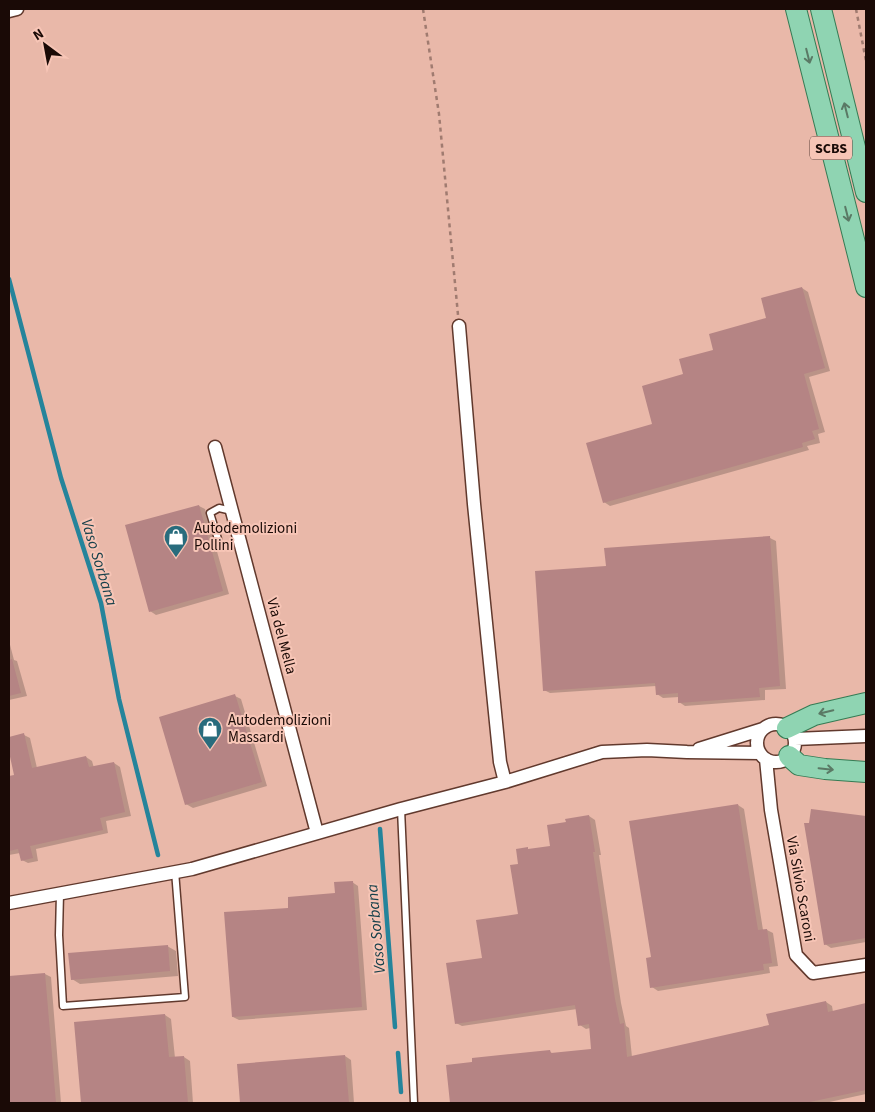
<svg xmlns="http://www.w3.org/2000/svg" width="875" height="1112" font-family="'Source Sans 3',sans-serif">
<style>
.shadow{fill:#0003}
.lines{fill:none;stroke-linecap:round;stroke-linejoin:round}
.stream{stroke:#25849b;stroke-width:4.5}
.building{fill:#b58484}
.service-casing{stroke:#61392d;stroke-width:9}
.minor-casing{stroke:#61392d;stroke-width:15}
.primary-casing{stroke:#357b54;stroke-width:22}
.path{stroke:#a07b70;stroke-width:2.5;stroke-dasharray:4 4;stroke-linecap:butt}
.service{stroke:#fff;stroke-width:6}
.minor{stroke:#fff;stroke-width:12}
.primary{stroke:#8fd4b2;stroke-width:20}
.oneway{stroke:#5a7965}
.labels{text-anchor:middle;stroke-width:4;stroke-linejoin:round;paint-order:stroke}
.shield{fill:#f7c5b6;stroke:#5c423b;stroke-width:1}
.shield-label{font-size:14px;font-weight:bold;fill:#1a0a06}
.poi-label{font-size:15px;fill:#1a0a06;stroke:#f7c5b6;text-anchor:start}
.street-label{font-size:15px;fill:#1a0a06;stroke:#f7c5b6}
.water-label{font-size:16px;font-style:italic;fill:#18414b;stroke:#f7c5b6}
</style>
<rect width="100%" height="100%" fill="#e9b8a9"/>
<path class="shadow" d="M802,288L808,292L830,371L809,377L825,432L818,434L820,443L807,446L809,450L610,506L604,502L685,375L715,351L768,319Z
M199,506L205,509L229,594L156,615L150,611Z
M770,538L776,541L786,689L765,690V700L685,706L679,702V697L663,698L657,694L656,686L550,693L544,690L607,567Z
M9,641L14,660L17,661L27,696L9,700Z
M235,696L241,699L267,786L193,808L186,804Z
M24,735L30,738L37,768L86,757L92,761L94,768L114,763L120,767L131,816L106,821L108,833L36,849L38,861L28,863L22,860L20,853L9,855V777L15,776L11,757L9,758V738Z
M738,805L744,809L763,930H767L773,933L778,966L769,967L770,973L658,991L652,987V958Z
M812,810L866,817V942L831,948L825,944L810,824Z
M589,816L595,820L601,855H599L621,1003L626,1026L629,1028L632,1057L770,1026L826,1002L832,1006L833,1012L866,1004V1094L825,1103H451L447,1066L550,1052L554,1054L592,1050L590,1028L586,1029L580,1025L577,1009L462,1026L456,1023L483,959L519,915V865L528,849L531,850L552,847L567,823V820Z
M352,882L358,886L367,1010L239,1020L233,1017L290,909L336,894Z
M167,946L176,951L178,976L80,984L72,979Z
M45,974L51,977L61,1103H9V977Z
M165,1015L171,1019L175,1058L184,1057L190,1061L193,1103H82L76,1023Z
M345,1056L351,1060L354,1103H241L238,1065Z"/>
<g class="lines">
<path class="stream" d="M9,279L61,478L101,603L119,699L158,855
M380,829L395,1027
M398,1053L401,1092"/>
</g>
<path class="building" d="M802,287L825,368L804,374L819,429L812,431L815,439L802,443L803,447L603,503L586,443L652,424L642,386L683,374L679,359L713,350L709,334L766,318L761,298Z
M199,505L223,591L149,612L125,525Z
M770,536L780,686L759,688L760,697L678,703V693L656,695L655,683L543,691L535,571L606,566L604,548Z
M12,659L21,693L9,696V660Z
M235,694L262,782L185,805L159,717Z
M24,733L32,768L86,756L89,767L114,762L125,812L100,818L103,830L30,846L33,858L21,861L18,849L9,851V776L14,775L9,752V737Z
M738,804L758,930L767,929L772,963L763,964L764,970L650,988L646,958L651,957L629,821Z
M811,809L866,816V938L824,945L804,823H809Z
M589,815L595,852H593L615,999L620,1024L624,1023L627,1057L769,1025L766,1014L826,1001L828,1012L866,1003V1090L805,1103H450L446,1065L472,1062V1058L550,1050L551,1053L591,1049L589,1024L578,1026L575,1005L455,1024L446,963L482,958L476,920L518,914L510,865L518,864L516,849L528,847V849L550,846L547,825L566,822L565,819Z
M353,881L362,1007L232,1017L224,912L288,908V897L335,893L334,882Z
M168,945L170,971L71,980L68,953Z
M45,973L56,1103H9V976Z
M165,1014L169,1057L184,1056L188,1103H81L74,1022Z
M345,1055L349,1103H240L237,1064Z"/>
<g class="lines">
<defs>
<path id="service" d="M218,539L210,513L219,508L232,511
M401,809L414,1103
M60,893L59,935L63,1006L185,997L175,871"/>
<path id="minor" d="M9,11L17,9
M459,326L474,504L500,762L505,782
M215,447L317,833
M757 743a19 19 0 1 1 38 0a19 19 0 1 1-38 0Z
M795,739L866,736
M699,749L763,729
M766,759L771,810L796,955L813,973L866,965
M9,903L192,869L401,809L505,782L602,752L647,750L687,752L760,753"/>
<path id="primary" d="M796,9L866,287
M821,9L866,192
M787,728L814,715L866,703
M789,756L799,765L825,769L866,772"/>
</defs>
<use href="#service" class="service-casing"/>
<use href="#minor" class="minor-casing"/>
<use href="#primary" class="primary-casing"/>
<path class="path" d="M423,9L439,114L458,315
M856,9L866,61"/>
<use href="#service" class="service"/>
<use href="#minor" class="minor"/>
<use href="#primary" class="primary"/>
</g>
<defs><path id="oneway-shaft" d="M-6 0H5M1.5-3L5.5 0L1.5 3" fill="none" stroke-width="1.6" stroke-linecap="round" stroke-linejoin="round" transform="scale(1.25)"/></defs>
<g class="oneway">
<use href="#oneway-shaft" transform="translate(808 56) rotate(76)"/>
<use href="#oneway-shaft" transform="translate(846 110) rotate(-104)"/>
<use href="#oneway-shaft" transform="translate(847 214) rotate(76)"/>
<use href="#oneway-shaft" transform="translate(826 712) rotate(167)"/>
<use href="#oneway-shaft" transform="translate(826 769) rotate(6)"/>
</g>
<defs>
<symbol id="shop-pin" viewBox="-11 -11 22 30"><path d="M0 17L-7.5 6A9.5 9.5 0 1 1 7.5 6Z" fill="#296c7d" stroke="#f7c5b6"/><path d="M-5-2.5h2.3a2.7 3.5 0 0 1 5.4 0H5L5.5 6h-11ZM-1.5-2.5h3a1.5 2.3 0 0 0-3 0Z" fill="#fff"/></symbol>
</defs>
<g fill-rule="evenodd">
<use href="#shop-pin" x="162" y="523" width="28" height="38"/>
<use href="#shop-pin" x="196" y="715" width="28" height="38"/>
</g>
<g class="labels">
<rect class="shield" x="810" y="136.5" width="42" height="23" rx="4"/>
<g class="shield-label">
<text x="831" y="153">SCBS</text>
</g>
<g class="poi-label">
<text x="194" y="533">Autodemolizioni<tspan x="194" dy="17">Pollini</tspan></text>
<text x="228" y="725">Autodemolizioni<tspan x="228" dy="17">Massardi</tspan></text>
</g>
<g class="street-label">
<text transform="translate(282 636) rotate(75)" y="5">Via del Mella</text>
<text transform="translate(801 889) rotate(80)" y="5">Via Silvio Scaroni</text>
</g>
<g class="water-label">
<text transform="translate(100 562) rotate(73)" y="6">Vaso Sorbana</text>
<text transform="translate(375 929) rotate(-95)" y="6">Vaso Sorbana</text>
</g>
</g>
<rect width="875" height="1112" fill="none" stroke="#1a0a06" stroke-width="20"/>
<g transform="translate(45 45) rotate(328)" stroke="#f7c5b6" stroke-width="4" paint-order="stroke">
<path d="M0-4L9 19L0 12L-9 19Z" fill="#1a0a06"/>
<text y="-8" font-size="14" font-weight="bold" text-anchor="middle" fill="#1a0a06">N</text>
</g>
</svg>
